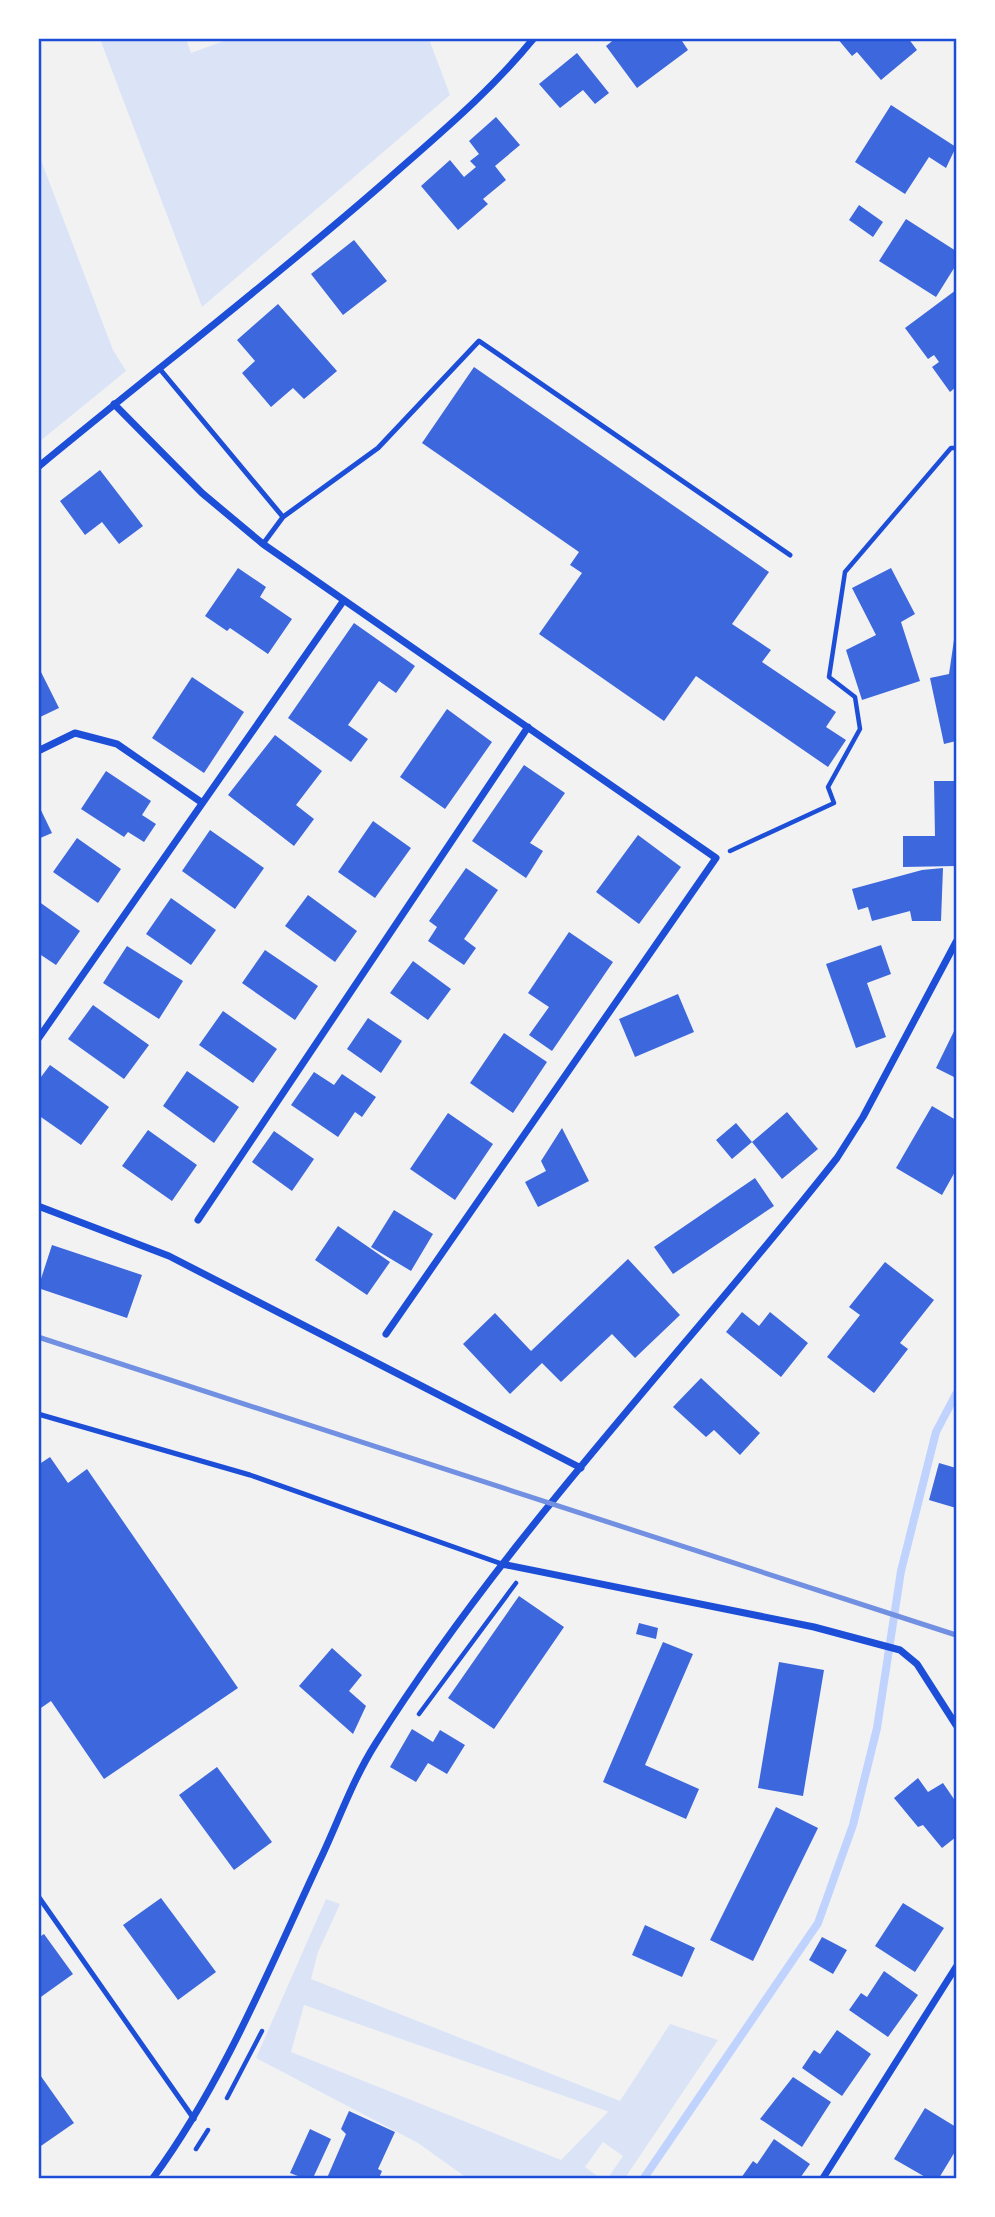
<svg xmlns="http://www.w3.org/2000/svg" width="995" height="2217" font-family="Manrope,sans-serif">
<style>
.green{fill:#dbe4f7;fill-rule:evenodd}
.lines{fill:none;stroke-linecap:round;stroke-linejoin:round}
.stream{stroke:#bfd3fe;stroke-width:8}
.building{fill:#3d67dc}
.path{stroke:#1d4ed8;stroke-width:4.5}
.service{stroke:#1d4ed8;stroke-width:5}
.minor{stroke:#1d4ed8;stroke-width:7}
.rail{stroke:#7290e2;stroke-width:5}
.neatline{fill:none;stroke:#1d4ed8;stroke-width:2.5}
</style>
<rect width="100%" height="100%" fill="#f2f2f2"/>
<path class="green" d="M100,39H186L191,53L229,39H429L450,95L202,307Z
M39,155L113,350L126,371L39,442Z
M326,1899L340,1904L318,1952L311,1979L620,2101L670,2024L718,2040L625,2178H608L623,2156L603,2142L585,2167L600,2178H467L418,2143L256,2058ZM304,2005L607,2111L608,2112L561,2160L291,2052Z"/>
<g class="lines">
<path class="stream" d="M644,2178L818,1923L853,1825L877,1728L901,1571L936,1432L956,1394"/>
</g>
<path class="building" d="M616,38H680L688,50L637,88L606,46Z
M837,38H908L917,50L881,80L857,52L852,56Z
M577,53L609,93L595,104L583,90L560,108L539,84Z
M891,105L956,147L946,168L929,157L905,194L855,162Z
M496,117L520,145L495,166L506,180L483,199L488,204L458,230L421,186L450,160L464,177L476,167L470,161L479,154L469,141Z
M859,205L883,222L873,237L849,220Z
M906,219L956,251V265L936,297L879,261Z
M354,240L387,281L343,315L311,274Z
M956,290V387L950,392L932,367L939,362L934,355L928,359L905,328Z
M278,304L337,371L304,399L293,388L271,407L242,373L255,361L237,340Z
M474,367L769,572L732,624L771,650L762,662L836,712L826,727L846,740L828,767L696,676L664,721L539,634L582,573L570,565L579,552L422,443Z
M100,470L143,526L119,544L102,522L85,535L60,501Z
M238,568L266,587L260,597L292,619L268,654L230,628L227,631L205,616Z
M891,568L915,614L901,622L920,681L862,700L846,650L876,635L852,588Z
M354,623L415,666L396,693L379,681L348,725L368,739L351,762L288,718Z
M955,633L956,741L944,744L930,678L949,674Z
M38,666L59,708L38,718Z
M192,677L244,712L204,773L152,738Z
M447,709L492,742L445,809L400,777Z
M275,735L322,771L296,805L314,819L294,846L228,795Z
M524,765L565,793L530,843L543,851L526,878L472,841Z
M106,771L151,801L142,815L156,824L144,842L128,832L124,837L81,809Z
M934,781H956V866L903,867V836H935Z
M38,804L52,833L38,839Z
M373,821L411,848L375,898L338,872Z
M210,830L264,868L235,909L182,871Z
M638,835L681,867L639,924L596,892Z
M77,838L121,869L98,903L53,872Z
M466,868L498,890L464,939L476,948L464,965L428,941L437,927L429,921Z
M943,868L941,921H912L910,911L872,921L868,907L858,910L852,889L922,870Z
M308,895L357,931L335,962L285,926Z
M171,898L216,930L191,965L146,934Z
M38,901L80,931L56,965L38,953Z
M569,932L613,962L552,1051L529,1035L549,1007L528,993Z
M881,945L891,974L867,983L886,1037L856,1048L826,964Z
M127,946L183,981L159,1019L103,983Z
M265,950L318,986L295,1020L242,983Z
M413,961L451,989L428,1020L390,993Z
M678,994L694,1032L635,1057L619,1019Z
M93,1005L149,1045L124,1079L68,1039Z
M223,1011L277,1049L253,1083L199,1045Z
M368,1018L402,1041L381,1073L347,1049Z
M956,1027V1078L936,1068Z
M504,1033L547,1062L513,1113L470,1083Z
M50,1065L109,1107L81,1145L38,1115V1081Z
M187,1071L239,1107L214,1143L163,1106Z
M314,1072L334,1085L342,1074L376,1097L362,1117L355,1112L338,1137L291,1105Z
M932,1106L956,1120V1170L942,1195L896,1168Z
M787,1112L818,1149L782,1179L752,1142Z
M448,1113L493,1144L455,1200L410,1169Z
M736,1123L752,1142L732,1159L716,1140Z
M562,1128L589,1181L538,1207L525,1182L546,1171L541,1161Z
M148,1130L197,1165L172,1201L122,1166Z
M274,1131L314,1159L292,1191L252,1162Z
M755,1178L774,1206L673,1274L654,1247Z
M394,1210L433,1234L411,1271L371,1247Z
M338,1226L390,1262L367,1295L315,1260Z
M52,1245L142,1275L127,1318L38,1288Z
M628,1259L680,1315L635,1358L612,1334L561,1382L542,1363L510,1394L463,1344L495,1313L531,1351Z
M885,1262L934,1300L900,1343L908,1349L874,1393L827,1357L860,1315L849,1307Z
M742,1312L759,1326L770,1312L808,1343L781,1377L726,1332Z
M701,1378L760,1433L740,1455L714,1430L706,1437L673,1407Z
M50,1457L68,1483L87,1469L238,1688L104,1779L51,1701L38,1710V1465Z
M939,1463L956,1468V1508L929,1500Z
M519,1596L564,1627L494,1729L448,1698Z
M639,1623L658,1628L656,1639L636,1634Z
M663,1642L693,1654L645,1765L699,1789L686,1819L603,1782Z
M332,1648L362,1675L349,1691L366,1706L353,1734L299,1686Z
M779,1662L824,1670L803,1796L758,1788Z
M412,1729L433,1742L440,1730L465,1745L447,1774L428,1763L416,1782L390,1767Z
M217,1767L272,1842L234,1870L179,1795Z
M918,1778L928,1792L943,1783L956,1802V1837L942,1848L923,1825L918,1827L894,1798Z
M776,1807L818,1828L753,1961L710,1940Z
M161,1898L216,1972L178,2000L123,1925Z
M903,1903L944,1928L915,1972L875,1946Z
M645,1925L695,1948L682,1977L632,1955Z
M44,1934L73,1974L38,1999V1938Z
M822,1937L847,1950L833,1974L809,1960Z
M884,1971L918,1995L888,2037L849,2010L861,1993L867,1997Z
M837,2030L871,2054L842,2096L802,2068L814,2050L820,2054Z
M38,2072L74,2123L38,2148Z
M793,2077L831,2102L802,2147L760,2119Z
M925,2108L956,2127V2150L939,2178H927L894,2159Z
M349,2111L395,2132L378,2169L382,2171L379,2178H327L346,2134L341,2129Z
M310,2129L331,2139L313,2178H303L290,2173Z
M774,2139L810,2164L800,2178H741L753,2161L757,2164Z"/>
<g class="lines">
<path class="path" d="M730,851L834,803L828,787L860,729L855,697L829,677L845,572L951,448H956
M419,1714L516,1583
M227,2098L262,2031
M196,2149L208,2130"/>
<path class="service" d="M159,368L283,517L263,544
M283,517L378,448L479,341L790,555
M38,1414L250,1475L502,1564
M38,1896L194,2119"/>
<path class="minor" d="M114,404L202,493L263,544L716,858L386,1334
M38,467C154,371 273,280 386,181C438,135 490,92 534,38
M38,751L75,733L117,744L201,802
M38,1039L344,600
M38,1206L169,1256L581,1468
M198,1220L528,727
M502,1564L814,1627L900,1650L917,1664L956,1725
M153,2178C224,2081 269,1969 320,1860C338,1822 353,1779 376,1743C509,1532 684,1353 837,1158L863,1117L956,942
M823,2178L956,1967"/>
<path class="rail" d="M38,1337L956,1635"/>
</g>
<rect width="995" height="2217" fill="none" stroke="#ffffff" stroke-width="80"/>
<rect x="40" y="40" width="915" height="2137" class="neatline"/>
</svg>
